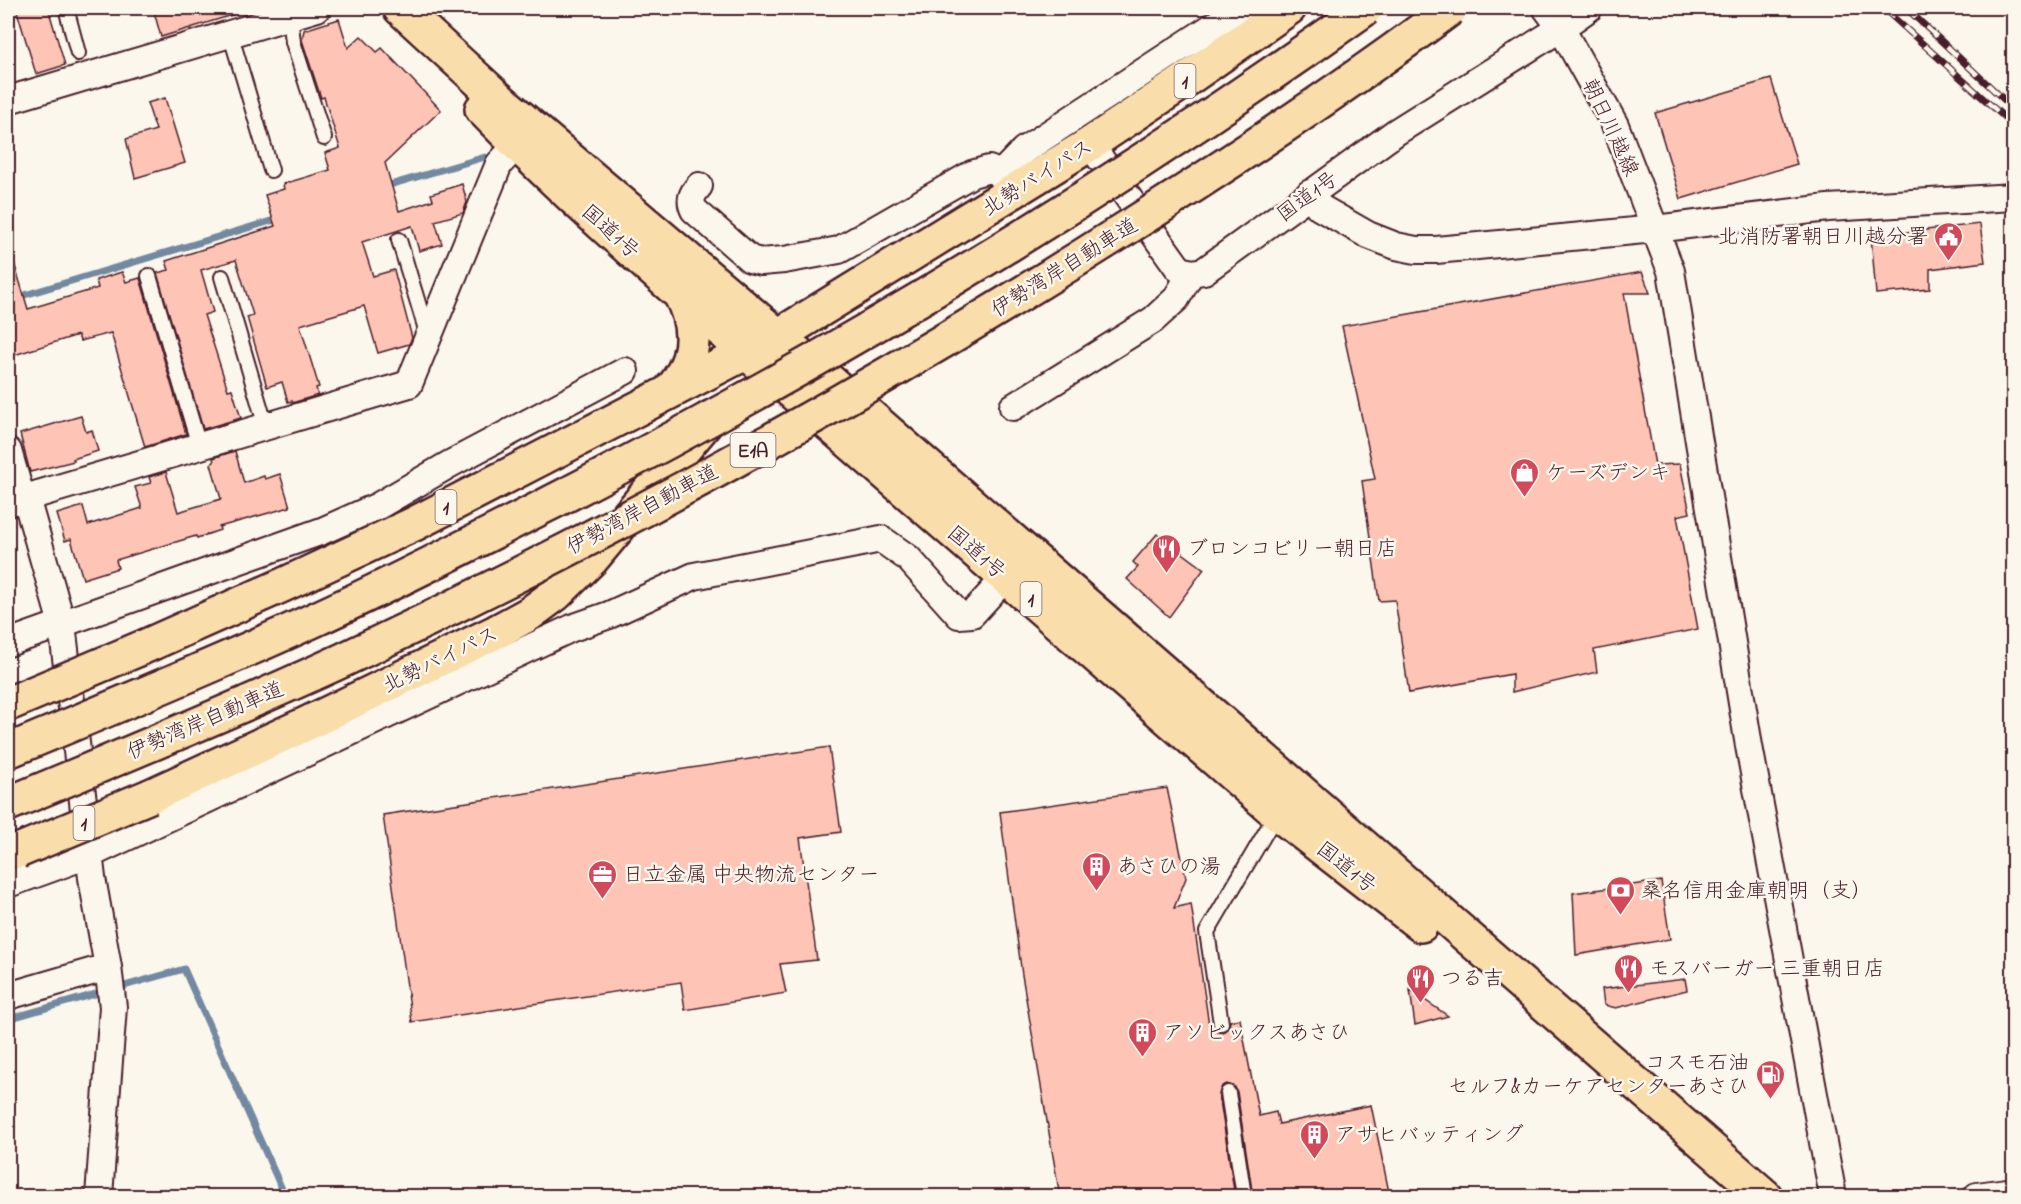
<svg xmlns="http://www.w3.org/2000/svg" width="2021" height="1204" font-family="'Indie Flower','Klee One',sans-serif">
<style>
.lines{fill:none;stroke-linecap:round;stroke-linejoin:round}
.stream{stroke:#7389a1;stroke-width:7}
.building{fill:#fec4b5;stroke:#4a1f2b;stroke-width:1.5}
.lane-casing{stroke:#4a1f2b;stroke-width:18}
.street-casing{stroke:#4a1f2b;stroke-width:30}
.highway-casing{stroke:#4a1f2b;stroke-width:38}
.lane{stroke:#fbf7ec;stroke-width:14}
.street{stroke:#fbf7ec;stroke-width:26}
.highway{stroke:#f9deab;stroke-width:33}
.rail-casing{stroke:#4a1f2b;stroke-width:7}
.rail{stroke:#fbf7ec;stroke-width:4.5;stroke-dasharray:14;stroke-linecap:butt}
.highway-bridge-casing{stroke:#4a1f2b;stroke-width:38;stroke-linecap:butt}
.highway-bridge{stroke:#f9deab;stroke-width:33}
.labels{text-anchor:middle;stroke-width:5;stroke-linejoin:round;paint-order:stroke}
.shield{fill:#fbf7ec;stroke:#7f6065;stroke-width:1.5}
.shield-label{font-size:20px;font-weight:bold;fill:#4a1f2b}
.street-label{font-size:21px;fill:#4a1f2b;stroke:#fbf7ec}
.poi-label{font-size:21px;fill:#4a1f2b;stroke:#fbf7ec;text-anchor:start}
</style>
<rect width="100%" height="100%" fill="#fbf7ec"/>
<filter id="ink" filterUnits="userSpaceOnUse"><feTurbulence type="fractalNoise" baseFrequency=".0167" numOctaves="2"/><feDisplacementMap in="SourceGraphic" scale="12" xChannelSelector="R" yChannelSelector="G"/><feConvolveMatrix kernelMatrix="1 2 1 2 8 2 1 2 1" color-interpolation-filters="sRGB"/></filter>
<g filter="url(#ink)">
<g class="lines">
<path class="stream" d="M383,187L485,157
M8,300L281,218
M117,988L184,969L285,1196
M8,1019L106,991"/>
</g>
<path class="building" d="M16,8H48L65,65L36,74Z
M153,8H242V12L161,37Z
M339,19L348,48L361,36L377,52L382,48L441,110L385,163L399,211L433,200L431,194L462,184L467,202L463,213L435,221L442,244L419,251L412,226L362,242L373,276L394,270L412,338L409,344L378,353L364,306L300,325L319,387L316,388L318,395L292,403V401L288,402L282,382L267,387L247,317L253,315L236,260L201,270L213,312L204,315L228,390L232,389L241,418L203,429L157,273L169,270L166,261L275,226L265,195L284,189L283,184L330,170L325,153L340,148L324,97L321,98L302,40L304,30Z
M1771,79L1797,164L1681,199L1655,113Z
M165,98L185,163L135,178L126,139L156,130L147,103Z
M1980,224L1985,262L1930,269V289L1876,294L1871,236Z
M8,256H12L28,309L98,288L96,280L122,272L126,282L140,278L186,434L145,447L111,333L80,341L78,335L8,357Z
M1642,272L1650,293H1624L1655,465L1680,464L1690,513L1677,516L1698,629L1594,650L1597,672L1512,692V674L1409,693L1395,600L1379,601L1362,481L1375,479L1342,326Z
M81,416L86,432L92,430L98,451L73,459L74,461L30,472L20,434Z
M235,451L244,483L264,476L265,479L280,474L290,507L219,527L220,530L197,538L196,536L116,560L118,568L83,579L71,539L65,541L57,514L83,506L88,525L142,508L135,487L151,483L149,477L166,472L178,512L221,499L211,464L214,462L213,458Z
M1157,534L1204,569L1169,617L1127,579L1138,567L1133,562Z
M829,747L841,832L800,838L817,960L780,964L786,993L685,1010L681,982L412,1022L383,815Z
M1167,788L1186,878L1174,908L1191,904L1209,1025H1212L1217,1031L1223,1032L1229,1027L1230,1021L1240,1019L1259,1116L1276,1112L1279,1124L1371,1105L1390,1197H1253L1237,1092L1235,1087L1227,1084L1222,1086L1219,1094L1235,1197H1060L1022,975L1000,812Z
M1661,881L1670,939L1576,955L1573,893Z
M1685,979L1687,990L1616,1008L1604,1005L1602,989Z
M1410,990L1448,1016L1415,1025Z"/>
<g class="lines">
<defs>
<path id="lane" d="M66,8L78,53
M290,16L293,42L324,138
M230,33L271,170
M399,240L427,333
M149,276L199,446
M222,277L266,427
M1221,1023L1207,932L1277,813
M1228,1093L1244,1196"/>
<path id="street" d="M1546,8L1561,28L1615,125L1671,271L1749,746L1833,1196
M8,100L317,8
M1090,144L1179,269L1191,273L1204,271L1396,132L1561,28L1589,8
M699,186C692,194 689,200 694,210L750,259L761,262L784,260L839,250L972,174L989,169L1001,174
M1005,188L1001,174L1024,150L1241,8
M1310,193L1319,207L1368,235L1396,246L1416,250H1436L1655,229L1828,208L2014,197
M1013,407L1153,320L1176,299L1191,273
M8,451L22,499
M26,498L62,624L92,878L108,967L113,1007L99,1196
M8,503L409,384L499,164L517,145
M8,643L322,531L378,506L450,464L625,371
M8,884L91,854L572,628L609,615L694,576L881,539L908,558L959,615L972,614L1006,577
M8,996L108,967
M1977,1196L2014,1191"/>
<path id="highway" d="M400,8L499,99L778,336L1765,1196
M482,109C566,195 657,274 747,353L1277,813L1421,925
M668,393C696,363 699,330 680,294
M139,649L283,585L414,524L778,336L1090,144L1186,80L1289,8
M150,796L306,724L496,632L529,614L556,594L592,559L710,418"/>
</defs>
<use href="#lane" class="lane-casing"/>
<use href="#street" class="street-casing"/>
<use href="#highway" class="highway-casing"/>
<use href="#lane" class="lane"/>
<use href="#street" class="street"/>
<use href="#highway" class="highway"/>
<defs>
<path id="rail" d="M1883,8L2014,126
M1906,8L2014,109"/>
</defs>
<use href="#rail" class="rail-casing"/>
<use href="#rail" class="rail"/>
<defs>
<path id="highway-bridge" d="M8,704L139,649
M8,751C111,708 214,666 316,619C401,580 484,537 568,494C845,351 1112,189 1366,8
M8,804C120,757 233,711 343,660C609,535 867,393 1114,236C1229,164 1343,89 1451,8
M18,851L150,796"/>
</defs>
<use href="#highway-bridge" class="highway-bridge-casing"/>
<use href="#highway-bridge" class="highway-bridge"/>
</g>
</g>
<defs>
<symbol id="civic-pin" viewBox="-11 -11 22 30"><path d="M0 17L-7.5 6A9.5 9.5 0 1 1 7.5 6Z" fill="#d1495b" stroke="#fbf7ec"/><path d="M-.6-6.5H3V-4.5H.6V-3L4-1V1h2V6H-6V1h2V-1L-.6-3ZM-1.2 2.5V6h2.4V2.5Z" fill="#fff"/></symbol>
<symbol id="shop-pin" viewBox="-11 -11 22 30"><path d="M0 17L-7.5 6A9.5 9.5 0 1 1 7.5 6Z" fill="#d1495b" stroke="#fbf7ec"/><path d="M-5-2.5h2.3a2.7 3.5 0 0 1 5.4 0H5L5.5 6h-11ZM-1.5-2.5h3a1.5 2.3 0 0 0-3 0Z" fill="#fff"/></symbol>
<symbol id="restaurant-pin" viewBox="-11 -11 22 30"><path d="M0 17L-7.5 6A9.5 9.5 0 1 1 7.5 6Z" fill="#d1495b" stroke="#fbf7ec"/><path d="M-5-6h1v4h1v-4h1v4h1v-4h1v5L-1.5 .5V6h-2V.5L-5-1ZM5-6V6H3V1.5H1.5Q1.5-4 5-6Z" fill="#fff"/></symbol>
<symbol id="building-pin" viewBox="-11 -11 22 30"><path d="M0 17L-7.5 6A9.5 9.5 0 1 1 7.5 6Z" fill="#d1495b" stroke="#fbf7ec"/><path d="M-4-6H4V6H1V3H-1V6H-4ZM-2.5-4.3h1.7v1.8h-1.7ZM.8-4.3h1.7v1.8H.8ZM-2.5-1h1.7V.8h-1.7ZM.8-1h1.7V.8H.8Z" fill="#fff"/></symbol>
<symbol id="office-pin" viewBox="-11 -11 22 30"><path d="M0 17L-7.5 6A9.5 9.5 0 1 1 7.5 6Z" fill="#d1495b" stroke="#fbf7ec"/><path d="M-6-3h4V-5.5h4V-3h4V5H-6ZM-1-4.5V-3h2v-1.5ZM-6 0V1H6V0Z" fill="#fff"/></symbol>
<symbol id="bank-pin" viewBox="-11 -11 22 30"><path d="M0 17L-7.5 6A9.5 9.5 0 1 1 7.5 6Z" fill="#d1495b" stroke="#fbf7ec"/><path d="M-6-4H6V4H-6ZM0-2.3a2.3 2.3 0 1 0 0 4.6a2.3 2.3 0 1 0 0-4.6Z" fill="#fff"/></symbol>
<symbol id="fuel-pin" viewBox="-11 -11 22 30"><path d="M0 17L-7.5 6A9.5 9.5 0 1 1 7.5 6Z" fill="#d1495b" stroke="#fbf7ec"/><path d="M-5.5-6h7V0h2V4h1.3V-2.5L3-4.5l.8-.8L6-3V5H2.5V1h-1V6h-7ZM-4.2-4.7v3.2H.2V-4.7Z" fill="#fff"/></symbol>
</defs>
<g fill-rule="evenodd">
<use href="#civic-pin" x="1932" y="220" width="33" height="45"/>
<use href="#shop-pin" x="1508" y="456" width="33" height="45"/>
<use href="#restaurant-pin" x="1150" y="532" width="33" height="45"/>
<use href="#building-pin" x="1080" y="850" width="33" height="45"/>
<use href="#office-pin" x="586" y="858" width="33" height="45"/>
<use href="#bank-pin" x="1604" y="874" width="33" height="45"/>
<use href="#restaurant-pin" x="1612" y="952" width="33" height="45"/>
<use href="#restaurant-pin" x="1404" y="962" width="33" height="45"/>
<use href="#building-pin" x="1126" y="1016" width="33" height="45"/>
<use href="#fuel-pin" x="1754" y="1058" width="33" height="45"/>
<use href="#building-pin" x="1298" y="1118" width="33" height="45"/>
</g>
<g class="labels">
<g class="shield">
<rect x="1174.5" y="64" width="21" height="34" rx="4.5"/>
<rect x="730.5" y="433" width="45" height="34" rx="4.5"/>
<rect x="435.5" y="490" width="21" height="34" rx="4.5"/>
<rect x="1020.5" y="582" width="21" height="34" rx="4.5"/>
<rect x="73.5" y="806" width="21" height="34" rx="4.5"/>
</g>
<g class="shield-label">
<text x="1185" y="88">1</text>
<text x="753" y="457">E1A</text>
<text x="446" y="514">1</text>
<text x="1031" y="606">1</text>
<text x="84" y="830">1</text>
</g>
<g class="street-label">
<text transform="translate(1611 127) rotate(65)" y="7">朝日川越線</text>
<text transform="translate(1037 177) rotate(-32)" y="7">北勢バイパス</text>
<text transform="translate(1307 196) rotate(-36)" y="7">国道1号</text>
<text transform="translate(611 231) rotate(42)" y="7">国道1号</text>
<text transform="translate(1064 267) rotate(-32)" y="7">伊勢湾岸自動車道</text>
<text transform="translate(642 509) rotate(-28)" y="7">伊勢湾岸自動車道</text>
<text transform="translate(977 552) rotate(41)" y="7">国道1号</text>
<text transform="translate(440 659) rotate(-26)" y="7">北勢バイパス</text>
<text transform="translate(205 720) rotate(-23)" y="7">伊勢湾岸自動車道</text>
<text transform="translate(1347 867) rotate(38)" y="7">国道1号</text>
</g>
<g class="poi-label">
<text x="1928" y="243" text-anchor="end">北消防署朝日川越分署</text>
<text x="1546" y="479">ケーズデンキ</text>
<text x="1187" y="555">ブロンコビリー朝日店</text>
<text x="1117" y="873">あさひの湯</text>
<text x="623" y="881">日立金属 中央物流センター</text>
<text x="1641" y="897">桑名信用金庫朝明（支）</text>
<text x="1649" y="975">モスバーガー 三重朝日店</text>
<text x="1441" y="985">つる吉</text>
<text x="1163" y="1039">アソビックスあさひ</text>
<text x="1749" y="1069" text-anchor="end">コスモ石油<tspan x="1749" dy="24">セルフ&amp;カーケアセンターあさひ</tspan></text>
<text x="1335" y="1141">アサヒバッティング</text>
</g>
</g>
<rect width="2021" height="1204" fill="none" stroke="#fbf7ec" stroke-width="30"/>
<rect x="15" y="15" width="1991" height="1174" fill="none" stroke="#4a1f2b" stroke-width="2" filter="url(#ink)"/>
</svg>
